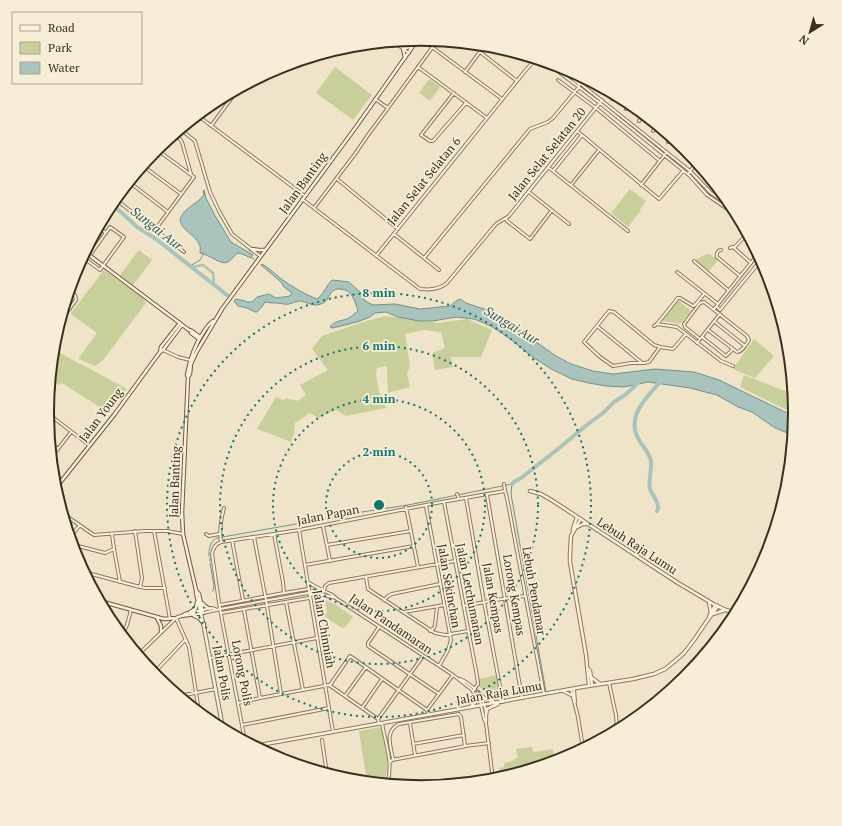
<svg xmlns="http://www.w3.org/2000/svg" width="842" height="826" font-family="'PT Serif',serif">
<style>
.green{fill:#c9cf9b}
.water{fill:#a9c4bc;stroke:#6f938a}
.lines{fill:none;stroke-linecap:round;stroke-linejoin:round}
.stream{stroke:#6f938a;stroke-width:1}
.canal{stroke:#a9c4bc;stroke-width:2.5}
.river{stroke:#a9c4bc;stroke-width:4}
.minor-casing{stroke:#8d765c;stroke-width:4}
.tertiary-casing{stroke:#8d765c;stroke-width:4.5}
.secondary-casing{stroke:#6f573f;stroke-width:4.5}
.minor{stroke:#faf1dc;stroke-width:2}
.tertiary{stroke:#faf1dc;stroke-width:2.5}
.secondary{stroke:#faf1dc;stroke-width:2.5}
.ring{fill:none;stroke:#0f766e;stroke-width:2;stroke-dasharray:2 4}
.labels{text-anchor:middle;stroke-width:3.5;stroke-linejoin:round;paint-order:stroke}
.street-label{font-size:12px;fill:#3d2e20;stroke:#f7eed8}
.water-label{font-size:13px;font-style:italic;fill:#2f5d5a;stroke:#f7eed8}
.rim{fill:none;stroke:#3d2e20;stroke-width:2}
.centre{fill:#0f766e;stroke:#f7eed8;stroke-width:2}
.ring-label{font-size:12px;text-anchor:middle;font-weight:bold;fill:#0f766e;stroke:#f7eed8;stroke-width:3.5;stroke-linejoin:round;paint-order:stroke}
</style>
<rect width="100%" height="100%" fill="#f0e4c8"/>
<path class="green" d="M335,67L372,95L353,120L316,93Z
M429,79L440,87L430,101L419,93Z
M630,189L646,201L640,209L641,210L628,227L611,213Z
M139,250L152,260L133,285L120,275Z
M707,254L711,255L718,260L709,271L695,260Z
M104,270L142,297L146,303L104,359L96,366L78,359L97,333L71,314V313Z
M678,300L691,311L680,324L661,321Z
M386,316L439,323L467,319L492,330L481,357H451L453,367L435,370L432,353L445,348L441,332L424,330L405,334L410,366L407,374L410,387L388,393L387,366L377,368L376,375L379,391L386,408L346,416L336,410L318,418L310,413L295,423L294,434L291,442L257,429L276,397L283,400L286,398L297,401L306,395L300,385L328,370L312,349L322,336L366,321Z
M754,339L774,356L755,378L733,369Z
M53,349L78,363L76,365L79,363L127,389L109,413L62,383L59,385L50,378Z
M744,375L793,394L795,414L740,387Z
M325,600L335,604L353,617L346,627L342,628L324,616V614L327,613Z
M496,675L500,696L498,700H491L484,695L485,691L479,686V679Z
M381,727C384,743 392,768 383,783L367,782L359,731Z
M532,747L533,752L553,749L555,761L501,778L499,768L504,767V763L512,761L518,757L516,749Z"/>
<path class="water" d="M204,190L206,198L214,214L231,242L253,255L251,258L242,254L238,253C235,255 231,260 228,262C221,266 209,254 200,253C200,250 201,246 199,244C196,235 176,227 181,217C186,207 197,204 204,195L203,192Z
M262,264C269,268 274,273 280,278C291,286 304,294 317,299C324,294 326,286 332,280L349,282L361,293L365,301L373,305L395,304L420,309L450,306L456,301L460,299L466,303L484,309L502,318L556,356L571,364L593,371L613,374L655,369L694,372L719,380L785,412L795,415L793,435L775,428L752,412L738,407L717,395L690,388L648,382L624,387L606,386L589,383L572,379L553,370L534,358L509,338L491,326L474,319L456,317L433,321H419L398,317L386,312L375,313L370,317L357,322L333,328L330,327C334,321 341,321 347,319C351,317 354,314 358,311C355,301 352,289 340,289C337,289 336,289 334,290C327,295 329,304 316,305C311,305 306,302 301,301C296,301 294,303 289,304C285,305 281,303 277,303C273,303 269,303 265,302L261,308L257,312H255L247,308L238,306L234,301L236,299L240,300H242L247,302H252L257,297L269,294L276,298L290,296L292,293L284,287L281,282L261,265Z"/>
<g class="lines">
<path class="stream" d="M252,258L254,259
M190,266L200,260L204,253
M209,551C210,545 212,540 217,538L324,519L349,514L408,505L512,484L511,494L546,692
M209,552V556
M210,558V561
M210,563L214,586L213,591"/>
<path class="canal" d="M191,267L203,265L213,273L214,285"/>
<path class="river" d="M111,205L121,212L137,227L156,239L227,295
M512,484L515,481L521,478L558,449L588,424L603,413L614,402L625,395L634,387L638,382
M657,511C661,503 652,496 650,489C648,480 652,470 651,461C649,452 643,447 639,440C625,416 647,397 661,381"/>
<defs>
<path id="minor" d="M394,42L409,53
M402,47L407,40
M432,47L502,99
M480,52L517,81
M525,56L533,62
M544,61L600,103L690,176L707,195L713,199L738,216
M556,65L573,77
M418,67L487,118
M465,72L485,45
M558,80L596,108L660,161
M576,80L690,171L711,193L734,209
M580,83L583,78
M598,88L599,86
M454,93L421,135L430,141H433L466,103
M375,99L388,108L437,41
M612,99L615,95
M626,109L630,103
M197,115L305,196
M639,121L644,114
M211,126L239,88
M180,129L195,141L210,192L219,211L232,234L260,256
M577,131L659,199L683,171
M653,131L657,126
M174,134L180,139L182,142L191,174
M668,142L671,137
M682,153L685,148
M143,166L181,194
M548,167L628,231
M553,171L582,135
M688,174L697,162
M708,178V177
M337,179L398,229
M129,182L168,212
M571,185L599,150
M641,185L667,152
M529,192L569,224
M115,199L184,252
M302,199L420,289C429,290 440,289 447,283L496,224L509,216L602,100
M314,208L355,154L368,135L388,108
M506,218L507,221L530,239L552,210
M98,227L106,233
M155,230L194,177L156,149
M394,234L439,270
M90,243L95,247
M730,248L733,247L751,263
M734,248L745,236L750,240
M721,250C718,250 716,254 717,257L740,276
M376,256L525,71L533,62H536L538,59
M82,257L100,270L124,237L110,227L90,255
M424,258L530,129L548,122L553,118L579,87V84L574,80L572,77
M694,261L728,290
M677,272L718,304
M65,306L70,309
M716,306L720,310L761,260
M714,309L758,254
M60,322L76,300L75,295L69,291
M715,322L745,346
M657,324L678,298H680L693,306L695,305L704,294
M597,326L641,362
M654,326L657,324L677,327L721,361L733,366
M702,337L726,356L732,350
M700,339L685,327L684,324L700,303L704,302L747,336L749,340C746,345 742,352 737,352L708,330
M697,343L720,314
M660,347L649,362L644,363H631L613,366L600,357L584,342L609,311L614,312L654,345L660,347L673,349L686,334
M163,350L178,357L190,360
M47,413L89,445
M50,442L58,449
M51,458L71,432
M504,484L505,491L507,498L544,694
M457,494L459,499
M487,495L522,698
M466,498L484,602L503,702
M444,502L477,676L478,684L473,691
M426,506L451,640L448,650L439,666
M406,507L418,567
M62,513L94,535L145,531H167L183,534
M323,526L330,561
M299,530L333,732
M135,531L142,578L140,587
M154,531L170,619
M112,534L114,549L120,582
M206,534L209,536L219,534
M274,534L283,582L284,593
M70,537L80,525
M254,537L266,600L281,694
M232,540L243,600
M71,541L74,544L78,546L105,553L114,549
M221,542C219,530 221,519 224,508
M327,545L411,531
M305,565L414,546
M84,572L140,587L146,588H165
M366,577L368,589L371,591L435,633L445,635L468,631
M307,582L320,589L322,590
M324,591L325,586L329,583L455,561
M309,594L312,595H324L336,598
M384,600L388,596L392,594L440,584
M286,602L303,690
M220,605L284,593L308,589
M464,606L495,600L525,596
M202,610L212,608L215,609
M244,610L260,698
M404,612L444,605
M203,613L220,609L308,593C318,588 329,591 337,599L453,675L471,689L480,701L484,719L486,723L493,780
M221,613L309,598
M379,627L368,643V646L439,694
M118,630L124,633
M430,631L434,628L435,625L437,607
M122,635L127,625L131,610
M138,655L176,618L189,647L199,712
M210,658L317,638
M153,674L185,640
M460,679L466,682L475,689
M609,683L616,715L617,730
M330,685L350,656L427,710L429,714
M571,689L578,717L583,748
M574,689L575,702
M563,691L571,695
M179,696L216,689
M345,696L366,667
M480,696C484,703 487,713 486,722
M238,703L260,698L329,685L378,719
M362,708L382,679
M427,710L453,675
M379,723L378,719L423,656
M382,723C385,742 394,764 387,784
M410,723L415,755
M242,725L329,708
M322,740L327,774
M245,741L220,609L212,554C213,548 215,544 221,542L299,530L436,503L505,491
M413,744L464,735
M393,759C391,747 384,731 399,724L459,714L461,717L465,746
M390,762L392,760L397,759L461,747L465,746L489,743"/>
<path id="tertiary" d="M530,491L541,494L553,501L678,583L715,605L726,610L736,613
M580,520L571,536L570,555V562L586,655L589,686
M577,527L583,524H587
M573,531V529L577,517
M709,602L711,613
M201,614L204,627L223,729
M713,614L725,610
M709,617L715,605
M588,669L590,671L592,685
M591,677L600,684
M478,692L484,698L494,702
M471,706C476,703 477,699 476,694
M486,715L487,709L498,704
M254,746L582,687L633,679L654,674L665,669L675,661L684,653L694,640L709,618L718,606"/>
<path id="secondary" d="M403,48L405,58
M403,49L410,47L414,45
M251,249L259,250H265
M85,252L189,330L192,331L200,337
M191,333L199,339
M160,352L163,350L182,325
M188,377L190,374L191,364L197,351L222,309L356,127L418,39
M55,489L114,415L160,352L161,347L180,323
M100,601L164,619L176,618L181,616L203,613L199,594L196,590
M202,603L205,606L210,609
M190,612L196,608L197,602
M201,614L196,593V590L183,534L182,512L188,377L187,375C190,359 194,346 203,333C206,328 209,324 213,321
M182,616L185,614L202,610
M194,616L199,618L204,624
M157,618L161,626V632"/>
</defs>
<use href="#minor" class="minor-casing"/>
<use href="#tertiary" class="tertiary-casing"/>
<use href="#secondary" class="secondary-casing"/>
<use href="#minor" class="minor"/>
<use href="#tertiary" class="tertiary"/>
<use href="#secondary" class="secondary"/>
</g>
<g class="ring">
<circle cx="379" cy="505" r="53"/>
<circle cx="379" cy="505" r="106"/>
<circle cx="379" cy="505" r="159"/>
<circle cx="379" cy="505" r="212"/>
</g>
<g class="labels">
<g class="street-label">
<text transform="translate(547 154) rotate(-51)" y="4">Jalan Selat Selatan 20</text>
<text transform="translate(424 181) rotate(-51)" y="4">Jalan Selat Selatan 6</text>
<text transform="translate(303 183) rotate(-54)" y="4">Jalan Banting</text>
<text transform="translate(101 415) rotate(-53)" y="4">Jalan Young</text>
<text transform="translate(175 482) rotate(-88)" y="4">Jalan Banting</text>
<text transform="translate(328 515) rotate(-11)" y="4">Jalan Papan</text>
<text transform="translate(637 546) rotate(33)" y="4">Lebuh Raja Lumu</text>
<text transform="translate(449 586) rotate(80)" y="4">Jalan Sekinchan</text>
<text transform="translate(534 591) rotate(80)" y="4">Lebuh Pendamar</text>
<text transform="translate(470 594) rotate(79)" y="4">Jalan Letchumanan</text>
<text transform="translate(514 595) rotate(80)" y="4">Lorong Kempas</text>
<text transform="translate(493 598) rotate(80)" y="4">Jalan Kempas</text>
<text transform="translate(391 624) rotate(34)" y="4">Jalan Pandamaran</text>
<text transform="translate(324 629) rotate(80)" y="4">Jalan Chinniah</text>
<text transform="translate(222 673) rotate(80)" y="4">Jalan Polis</text>
<text transform="translate(242 673) rotate(79)" y="4">Lorong Polis</text>
<text transform="translate(499 693) rotate(-10)" y="4">Jalan Raja Lumu</text>
</g>
<g class="water-label">
<text transform="translate(157 228) rotate(38)" y="5">Sungai Aur</text>
<text transform="translate(512 325) rotate(31)" y="5">Sungai Aur</text>
</g>
</g>
<path d="M0 0H842V826H0ZM54 413a367 367 0 1 1 734 0a367 367 0 1 1-734 0Z" fill="#f7eed8" fill-rule="evenodd"/>
<path class="rim" d="M54 413a367 367 0 1 1 734 0a367 367 0 1 1-734 0Z"/>
<circle cx="379" cy="505" r="6" class="centre"/>
<g class="ring-label">
<text x="379" y="297">8 min</text>
<text x="379" y="350">6 min</text>
<text x="379" y="403">4 min</text>
<text x="379" y="456">2 min</text>
</g>
<rect x="12" y="12" width="130" height="72" fill="#f7eed8" stroke="#ada18e"/>
<rect x="20" y="25" width="20" height="6" fill="#faf1dc" stroke="#ada18e"/>
<text x="48" y="32" font-size="12" fill="#3d2e20">Road</text>
<rect x="20" y="42" width="20" height="12" fill="#c9cf9b" stroke="#ada18e"/>
<text x="48" y="52" font-size="12" fill="#3d2e20">Park</text>
<rect x="20" y="62" width="20" height="12" fill="#a9c4bc" stroke="#ada18e"/>
<text x="48" y="72" font-size="12" fill="#3d2e20">Water</text>
<g transform="translate(810 32) rotate(217)" stroke="#f7eed8" stroke-width="3" paint-order="stroke">
<path d="M0-3L7 15L0 10L-7 15Z" fill="#3d2e20"/>
<text y="-6" font-size="11" font-weight="bold" text-anchor="middle" fill="#3d2e20">N</text>
</g>
</svg>
